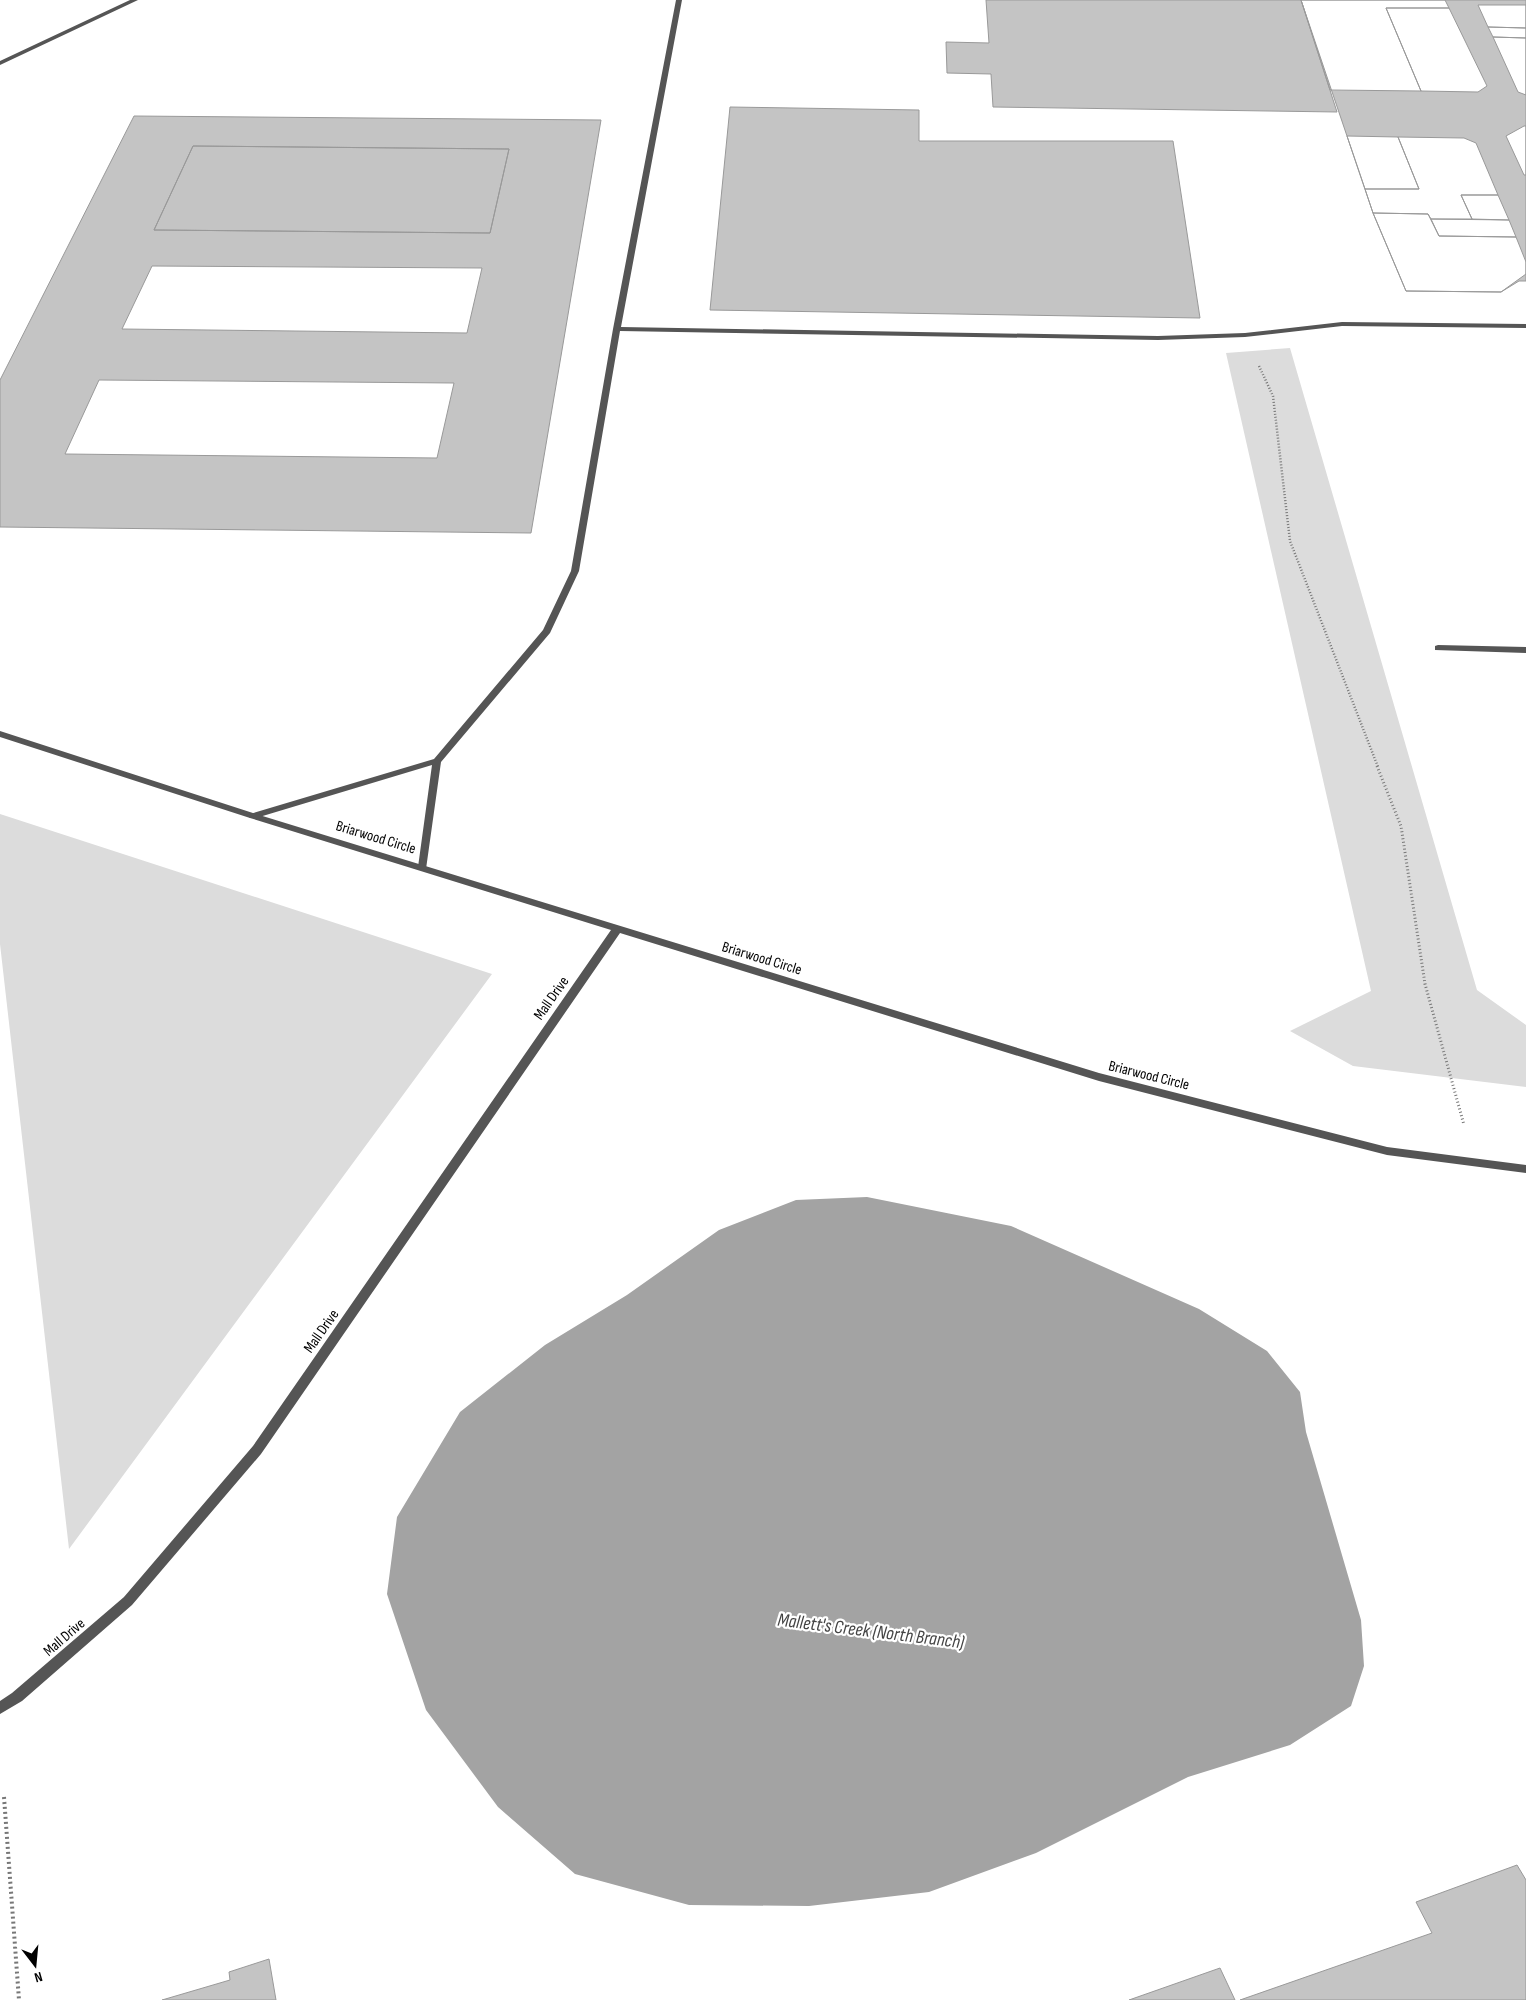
<svg xmlns="http://www.w3.org/2000/svg" width="1526" height="2000" font-family="'Sofia Sans Condensed',sans-serif">
<style>
.green{fill:#dcdcdc}
.water{fill:#a3a3a3}
.building{fill:#c4c4c4;stroke:#999;fill-rule:evenodd}
.lines{fill:none;stroke-linecap:round;stroke-linejoin:round}
.path-far2{stroke:#777;stroke-width:2.5;stroke-dasharray:1 2;stroke-linecap:butt}
.path-far1{stroke:#777;stroke-width:3;stroke-dasharray:1 2.5;stroke-linecap:butt}
.path{stroke:#777;stroke-width:4;stroke-dasharray:2 3;stroke-linecap:butt}
.service{fill:#555;fill-rule:evenodd}
.minor{fill:#555;fill-rule:evenodd}
.labels{text-anchor:middle;stroke-width:4.5;stroke-linejoin:round;paint-order:stroke}
.street-label{font-size:15px;fill:#000;stroke:#fff}
.near-water-label{font-size:19px;font-style:italic;fill:#444;stroke:#fff}
</style>
<rect width="100%" height="100%" fill="#fff"/>
<path class="green" d="M1290,348L1477,990L1526,1025V1087L1353,1066L1290,1031L1371,991L1226,353Z
M0,814L492,974L69,1549L0,944Z"/>
<path class="water" d="M867,1197L1011,1226L1199,1309L1267,1351L1300,1392L1306,1432L1361,1620L1364,1666L1351,1706L1290,1745L1188,1777L1036,1853L929,1892L809,1906L689,1905L575,1874L498,1807L426,1710L387,1594L397,1517L460,1412L545,1345L627,1295L719,1230L796,1200Z"/>
<path class="building" d="M986,0H1301L1337,112L993,107L991,74L947,73L946,42L989,43Z
M1301,0H1526V281H1519L1501,292L1406,291L1373,213Z
M1301,0H1445L1449,8H1386L1421,91L1330,90Z
M1478,5H1526V28L1488,27Z
M1386,8H1449L1487,86L1478,92L1421,91Z
M1488,27L1526,28V38L1493,37Z
M1493,37L1526,38V95L1518,92Z
M730,107L919,110V141H1173L1200,318L710,310Z
M134,116L601,120L531,533L0,527V380ZM193,146L509,149L490,233L154,230ZM152,266L482,268L467,333L122,329ZM99,380L454,383L437,458L65,454Z
M1524,126H1526V175H1524L1506,136Z
M1347,136L1398,137L1419,189H1365Z
M1398,137L1464,138L1476,143L1498,195H1461L1472,219H1431L1428,214L1373,213L1365,189H1419Z
M193,146L509,149L490,233L154,230Z
M1461,195H1498L1509,220L1472,219Z
M1373,213L1428,214L1439,236L1516,237L1526,262V274L1501,292L1406,291Z
M1431,219L1509,220L1516,237L1439,236Z
M1517,1865L1526,1880V2000H1240L1432,1933L1416,1902Z
M269,1959L276,2000H162L230,1980L229,1972Z
M1220,1968L1235,2000H1129Z"/>
<g class="lines">
<path class="path-far2" d="M1259,366L1273,396L1290,541L1378,767"/>
<path class="path-far1" d="M1377,766L1401,826L1425,984L1464,1125"/>
<path class="path" d="M4,1797L19,2000"/>
<path class="service" d="M676,0H682L621,327L1158,336L1245,333L1342,322L1526,324V328L1342,326L1245,337L1158,340L620,331L579,571L550,633L441,762L426,869H420L418,867L432,765L256,818H250L248,816L250,814L434,759L543,630L571,571L613,329Z
M1438,645L1526,647V653L1435,650V646Z"/>
<path class="minor" d="M130,0H138L0,65V61Z
M0,731L256,814L1099,1073L1387,1147L1526,1165V1173L1387,1155L1099,1081L620,933L261,1454L132,1605L22,1701L0,1714V1701L12,1693L124,1597L253,1446L611,930L250,818L0,737Z"/>
</g>
<g class="labels">
<g class="street-label">
<text transform="translate(376 837) rotate(17)" y="5">Briarwood Circle</text>
<text transform="translate(762 958) rotate(17)" y="5">Briarwood Circle</text>
<text transform="translate(551 998) rotate(-55)" y="5">Mall Drive</text>
<text transform="translate(1149 1075) rotate(14)" y="5">Briarwood Circle</text>
<text transform="translate(321 1331) rotate(-55)" y="5">Mall Drive</text>
<text transform="translate(64 1637) rotate(-41)" y="5">Mall Drive</text>
</g>
<g class="near-water-label">
<text transform="translate(871 1630) rotate(7)" y="7">Mallett's Creek (North Branch)</text>
</g>
</g>
<g transform="translate(35 1965) rotate(164)" stroke="#ffffff" stroke-width="4" paint-order="stroke">
<path d="M0-4L9 19L0 12L-9 19Z" fill="#000000"/>
<text y="-8" font-size="14" font-weight="bold" text-anchor="middle" fill="#000000">N</text>
</g>
</svg>
